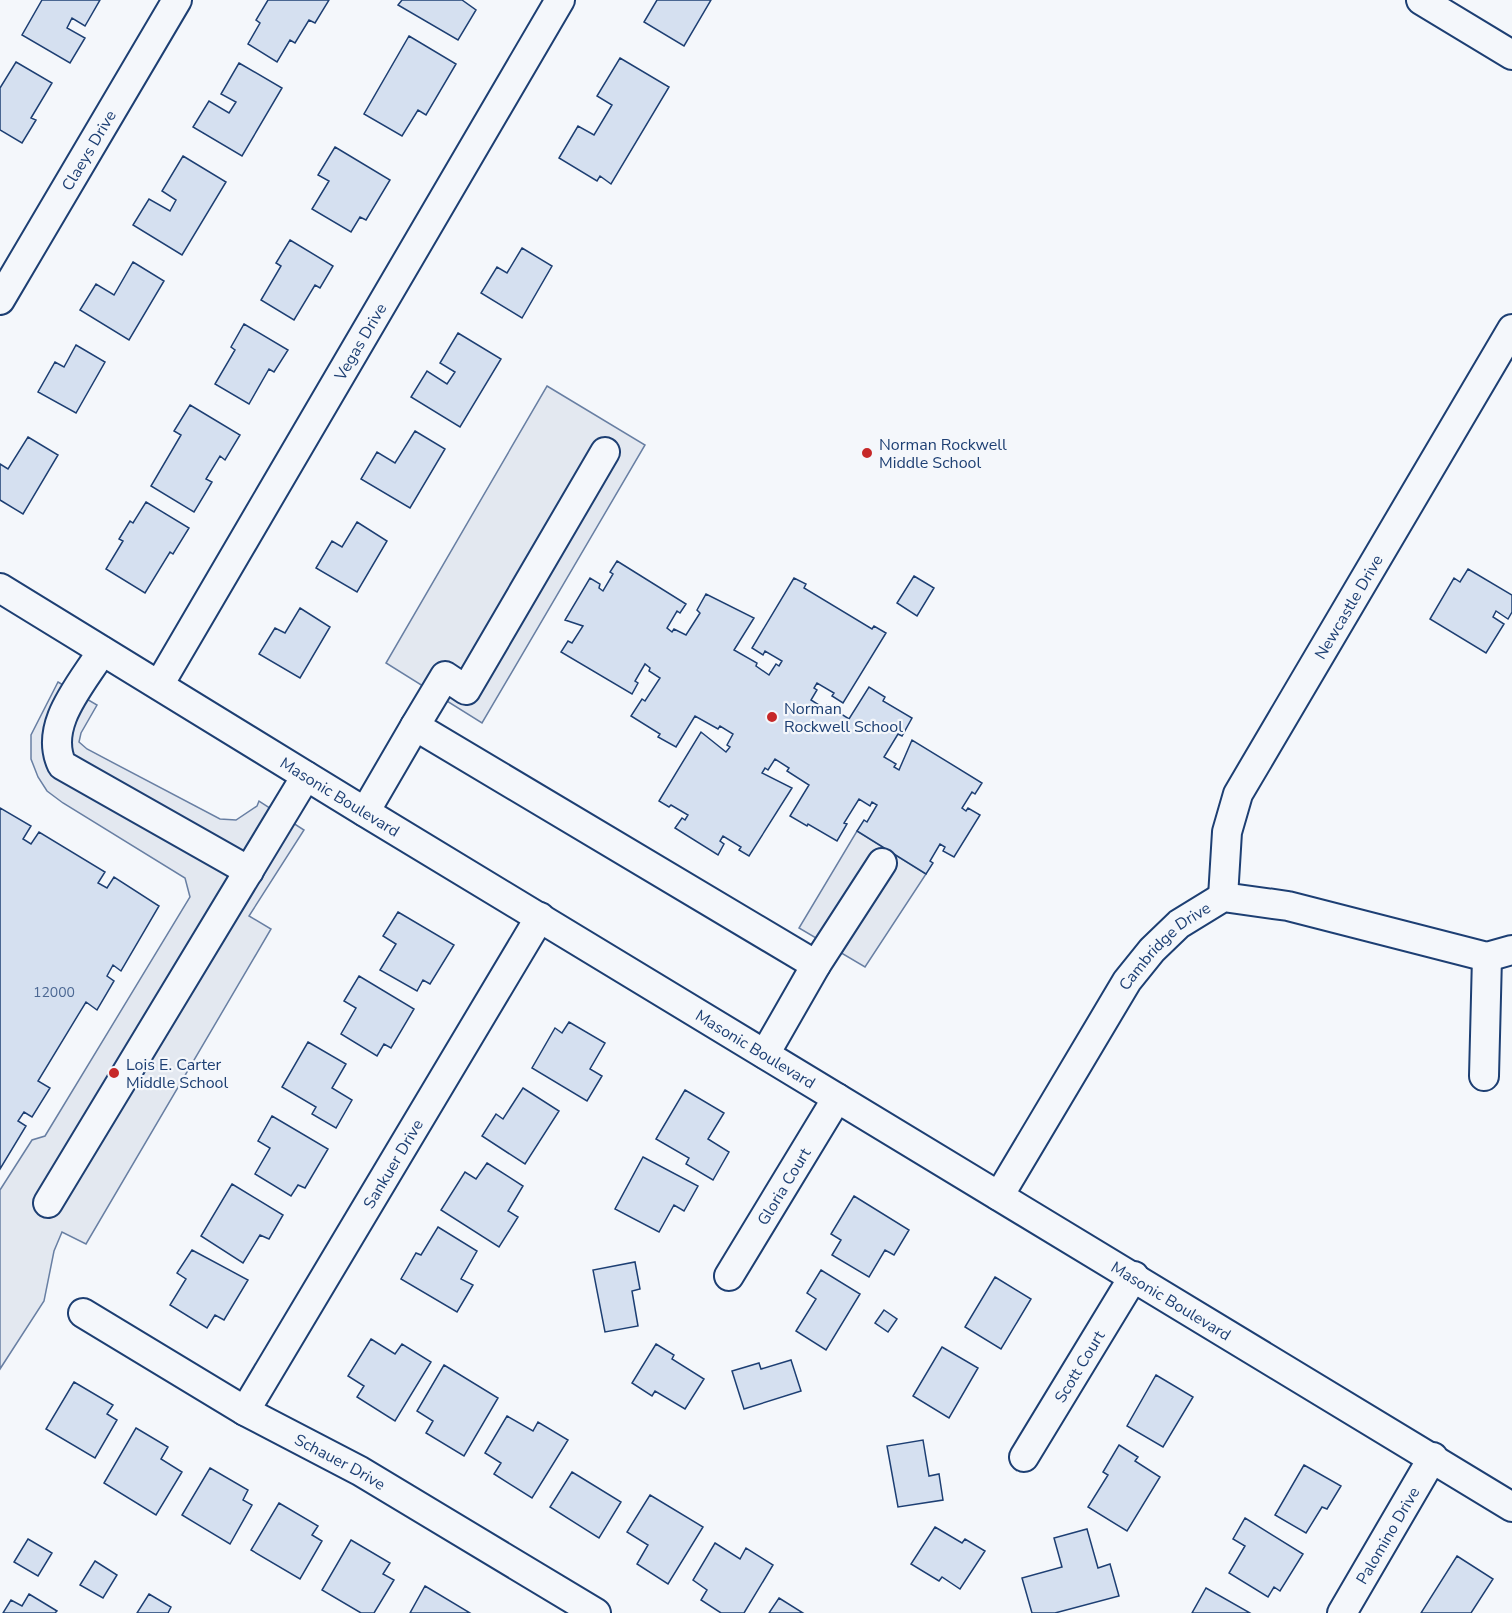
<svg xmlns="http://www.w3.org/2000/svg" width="1512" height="1613" font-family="'Nunito Sans',sans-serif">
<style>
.parking{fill:#e3e8f0;stroke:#687fa3;stroke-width:1.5}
.building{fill:#d5e0f0;stroke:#1d3f73;stroke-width:1.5}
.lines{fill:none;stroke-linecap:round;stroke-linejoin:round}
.minor-casing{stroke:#1d3f73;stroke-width:32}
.minor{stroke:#f4f7fb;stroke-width:28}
.poi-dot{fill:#c62828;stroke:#f4f7fb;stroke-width:2}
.labels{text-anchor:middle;stroke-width:4.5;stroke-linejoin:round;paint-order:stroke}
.number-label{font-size:14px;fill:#4b6792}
.street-label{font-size:16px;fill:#1d3f73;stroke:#f4f7fb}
.poi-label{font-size:16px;fill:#1d3f73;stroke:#f4f7fb;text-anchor:start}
</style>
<rect width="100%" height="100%" fill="#f4f7fb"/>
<path class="parking" d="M547,386L645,445L482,723L386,663Z
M58,682L97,705L81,733L79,742L87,749L220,819L236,820L257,806L259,801L304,830L249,916L271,929L86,1244L62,1232L54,1251L44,1301L0,1369V1190L32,1140L45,1136L190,897L185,878L63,803L47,791L38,777L31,759V735Z
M857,831L926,874L865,967L799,928Z"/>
<path class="building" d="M42,0H100L85,26L72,18L67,28L85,38L70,63L22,35Z
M268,0H329L315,23L309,20L295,43L290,40L277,62L248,44L260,23L256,20Z
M402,0H462L476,10L458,40L398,5Z
M657,0H711L684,46L644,22Z
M409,36L456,64L426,115L418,110L402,136L364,114Z
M620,58L669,87L611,184L600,176L597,181L559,158L578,126L594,135L612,105L597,96Z
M16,62L52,83L31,118L36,120L22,143L0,130V88Z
M239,63L282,88L242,156L193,127L209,101L229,113L236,102L221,94Z
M335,147L390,180L366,220L360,217L351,232L312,209L329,181L318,175Z
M183,156L226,182L182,255L133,225L149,199L170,211L176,200L162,191Z
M290,240L333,266L320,288L315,285L294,320L261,300L281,266L276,263Z
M522,248L552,266L522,318L481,293L497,267L507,273Z
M133,262L164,281L129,340L80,310L96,284L114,295Z
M244,324L288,350L274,372L269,369L249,404L215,384L235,350L231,347Z
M458,333L501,359L460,427L411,397L427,371L447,384L455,372L440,363Z
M76,345L105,362L76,413L38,392L55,362L64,367Z
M190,405L240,435L225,460L220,456L206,479L212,482L194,512L151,486L181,435L174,431Z
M415,431L445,449L410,508L361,479L377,452L395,463Z
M28,437L58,455L23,514L0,500V464L8,469Z
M146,502L189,528L173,554L170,552L145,593L106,569L123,541L119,539L130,521L133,523Z
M357,522L387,541L357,592L316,568L332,541L342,547Z
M617,561L686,604L680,613L677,611L667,628L672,632L674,629L686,635L700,613L697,610L706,594L754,618L734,650L757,663L756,666L769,675L776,664L779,666L782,661L765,651L763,655L752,648L794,578L806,584L804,588L872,629L874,626L886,633L843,703L832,696L834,693L817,683L814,688L817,690L811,700L825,709L827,705L849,719L869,687L885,697L883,701L912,718L902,736L898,734L884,757L896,764L894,767L899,770L912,740L982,783L975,794L972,792L962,808L966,811L968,808L980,815L954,857L943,851L945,847L940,844L930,861L933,863L926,874L857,831L864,820L867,822L877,805L872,802L870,806L859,799L844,823L847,824L837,841L808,824L807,826L790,816L809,785L787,771L789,768L775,759L768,770L765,768L762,773L792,788L749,856L739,850L741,847L723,836L720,841L724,844L718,855L675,828L682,818L685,820L688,815L671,805L669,807L659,801L701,732L726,752L730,747L727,745L733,734L720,726L718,729L695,716L676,747L658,737L660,734L631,716L642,699L645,701L660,678L649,671L650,668L645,664L635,681L638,683L632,694L561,652L568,641L572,643L583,626L565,620L590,578L600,584L599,588L603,591L613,574L610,572Z
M1468,569L1512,595V612L1508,619L1496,611L1493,617L1504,624L1486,653L1430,619L1454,578L1460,582Z
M914,576L934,588L917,616L897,603Z
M300,608L330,627L300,678L259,654L275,628L285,633Z
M0,808L31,826L23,839L31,844L39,832L105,872L98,883L107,888L114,877L159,906L121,971L113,965L107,976L114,981L97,1010L86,1002L38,1081L50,1088L32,1117L24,1112L18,1121L26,1126L0,1169Z
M398,912L454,945L430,984L423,980L417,991L380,970L396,944L383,936Z
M359,976L414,1009L391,1048L384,1044L377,1056L341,1034L356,1008L344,1001Z
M569,1022L605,1043L590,1069L602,1076L587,1101L532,1068L555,1028L562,1033Z
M308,1042L346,1064L332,1088L352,1100L336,1128L312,1114L316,1107L282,1087Z
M523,1088L559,1111L525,1164L482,1136L496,1114L503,1119Z
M685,1090L724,1113L708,1139L729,1152L713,1180L686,1164L689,1158L656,1139Z
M272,1116L328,1149L305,1188L298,1185L291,1196L255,1174L270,1148L258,1141Z
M643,1157L698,1186L684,1211L674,1205L659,1232L615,1209Z
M487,1163L523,1186L508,1211L518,1217L499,1247L441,1210L465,1172L476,1179Z
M232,1184L283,1215L269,1239L260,1235L243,1263L201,1236Z
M854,1196L909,1230L894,1255L885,1250L869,1277L832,1255L841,1240L831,1234Z
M438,1227L477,1251L461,1279L473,1285L457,1312L401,1279L416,1253L421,1255Z
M192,1250L248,1280L224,1320L215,1315L207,1328L170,1305L186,1279L177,1273Z
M635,1262L640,1289L632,1291L638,1326L605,1332L593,1270Z
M821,1270L860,1294L826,1350L796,1331L816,1299L807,1293Z
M995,1277L1031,1299L1001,1349L965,1327Z
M884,1310L897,1319L888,1332L875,1323Z
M371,1339L395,1354L402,1344L431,1362L395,1421L357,1397L364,1386L348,1376Z
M656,1344L674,1355L672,1359L704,1379L685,1409L655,1391L652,1396L632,1383Z
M942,1347L978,1368L949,1418L913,1396Z
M791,1360L801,1391L744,1409L732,1371L759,1363L761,1369Z
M444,1365L498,1398L464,1456L426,1433L433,1421L417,1411Z
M1156,1375L1193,1397L1163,1447L1127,1426Z
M74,1382L113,1405L107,1414L117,1420L95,1458L46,1429Z
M507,1416L533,1431L538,1422L568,1440L532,1498L494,1474L501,1463L485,1453Z
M136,1428L168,1447L161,1459L182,1472L156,1515L104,1483Z
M923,1440L929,1476L939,1474L943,1500L898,1507L887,1446Z
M1119,1445L1138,1457L1135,1461L1160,1477L1127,1531L1088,1507L1108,1475L1103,1472Z
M1304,1465L1341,1486L1327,1509L1322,1507L1306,1533L1275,1515Z
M210,1468L248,1490L243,1500L252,1505L230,1544L182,1515Z
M572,1472L621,1502L599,1538L550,1507Z
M650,1495L703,1527L668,1584L637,1564L648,1545L627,1532Z
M279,1503L318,1526L312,1535L322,1541L300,1579L251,1550Z
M1245,1518L1303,1554L1280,1591L1274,1587L1268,1597L1229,1573L1245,1546L1233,1539Z
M935,1527L962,1543L965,1539L985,1551L960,1589L942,1577L939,1581L911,1564Z
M1087,1529L1098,1568L1110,1564L1119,1596L1055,1613H1032L1022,1578L1062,1567L1054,1538Z
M28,1539L52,1553L38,1576L14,1562Z
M351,1540L390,1563L383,1574L394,1580L374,1613H361L322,1590Z
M715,1543L740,1559L746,1548L773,1565L744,1613H721L701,1600L707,1590L693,1580Z
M1457,1556L1493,1579L1471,1613H1421Z
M95,1561L117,1575L103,1598L80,1585Z
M425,1586L470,1613H410Z
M1206,1588L1250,1613H1192Z
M29,1594L57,1611L55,1613H3L11,1600L22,1606Z
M149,1594L171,1607L168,1613H137Z
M779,1598L803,1613H769Z"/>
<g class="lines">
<defs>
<g id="minor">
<path d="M1421,0L1512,55"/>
<path id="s1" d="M0,300L177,0"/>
<path id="s2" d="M0,588L365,812L1512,1507"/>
<path d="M102,651C82,684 43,725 62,765L249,871"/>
<path id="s3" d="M159,685L560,0"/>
<path d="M415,726L445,676L466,690L605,452"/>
<path d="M365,812L415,726L816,965L765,1054"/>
<path id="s4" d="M1223,897L1227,832L1238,794L1512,329"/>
<path d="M816,965L882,863"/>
<path d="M1484,1076L1487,957"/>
<path id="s5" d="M999,1196L1127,981L1152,950L1179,924L1223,897L1288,906L1487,957L1512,950"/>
<path d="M48,1203L306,776"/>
<path id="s6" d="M729,1276L837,1098"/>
<path id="s7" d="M83,1313L245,1411L360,1471L596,1613"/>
<path id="s8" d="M245,1411L540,917"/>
<path id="s9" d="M1024,1457L1134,1276"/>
<path id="s10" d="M1342,1613L1433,1457"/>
</g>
</defs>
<use href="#minor" class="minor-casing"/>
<use href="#minor" class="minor"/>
</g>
<g class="poi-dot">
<circle cx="867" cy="453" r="6"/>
<circle cx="772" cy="717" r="6"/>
<circle cx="114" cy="1073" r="6"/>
</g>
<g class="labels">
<g class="number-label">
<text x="54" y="997">12000</text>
</g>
<g class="street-label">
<text dy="6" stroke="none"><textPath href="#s1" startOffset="174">Claeys Drive</textPath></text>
<text dy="6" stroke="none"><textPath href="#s3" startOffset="398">Vegas Drive</textPath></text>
<text dy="6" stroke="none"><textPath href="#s4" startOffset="322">Newcastle Drive</textPath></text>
<text dy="6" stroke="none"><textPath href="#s2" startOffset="399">Masonic Boulevard</textPath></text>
<text dy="6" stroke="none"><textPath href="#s5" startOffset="302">Cambridge Drive</textPath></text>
<text dy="6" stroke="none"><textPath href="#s2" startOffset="885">Masonic Boulevard</textPath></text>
<text dy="6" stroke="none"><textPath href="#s8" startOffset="288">Sankuer Drive</textPath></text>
<text dy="6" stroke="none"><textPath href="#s6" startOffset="105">Gloria Court</textPath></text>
<text dy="6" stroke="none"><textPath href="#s2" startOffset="1371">Masonic Boulevard</textPath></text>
<text dy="6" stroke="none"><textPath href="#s9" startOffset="106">Scott Court</textPath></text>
<text dy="6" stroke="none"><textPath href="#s7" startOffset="297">Schauer Drive</textPath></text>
<text dy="6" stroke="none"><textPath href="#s10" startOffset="90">Palomino Drive</textPath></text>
</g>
<g class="poi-label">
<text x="879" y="450">Norman Rockwell<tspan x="879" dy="18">Middle School</tspan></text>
<text x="784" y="714">Norman<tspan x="784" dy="18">Rockwell School</tspan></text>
<text x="126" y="1070">Lois E. Carter<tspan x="126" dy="18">Middle School</tspan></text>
</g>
</g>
</svg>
